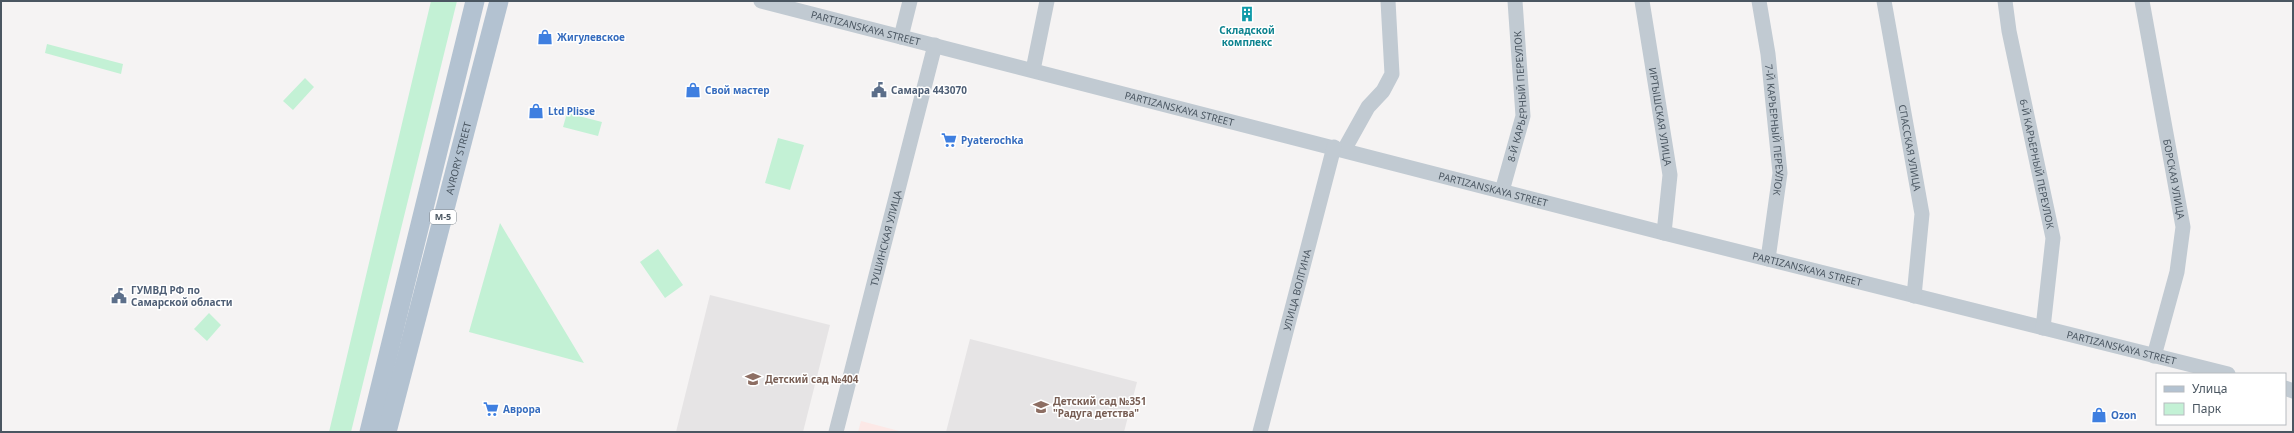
<svg xmlns="http://www.w3.org/2000/svg" width="2294" height="433" font-family="'Noto Sans',sans-serif">
<style>
.education{fill:#e6e4e5}
.medical{fill:#fce8e6}
.green{fill:#c3f1d5}
.lines{fill:none;stroke-linecap:round;stroke-linejoin:round}
.minor{stroke:#c1cad2;stroke-width:15}
.major{stroke:#b3c2d1;stroke-width:19}
.labels{text-anchor:middle;stroke-width:3;stroke-linejoin:round;paint-order:stroke}
.shield{fill:#fff;stroke:#808990;stroke-width:1}
.shield-label{font-size:9px;font-weight:bold;fill:#4a5661}
.street-label{font-size:10px;fill:#4a5661;stroke:#fff}
.culture-label{font-size:10px;font-weight:bold;fill:#0d838f;stroke:#fff}
.shop-label{font-size:10px;font-weight:bold;fill:#366cbe;stroke:#fff;text-anchor:start}
.service-label{font-size:10px;font-weight:bold;fill:#4e5e75;stroke:#fff;text-anchor:start}
.education-label{font-size:10px;font-weight:bold;fill:#785e54;stroke:#fff;text-anchor:start}
</style>
<rect width="100%" height="100%" fill="#f5f3f3"/>
<path class="education" d="M710,295L830,325L803,432H676Z
M970,339L1137,382L1124,432H946Z"/>
<path class="medical" d="M861,421L903,432H858Z"/>
<path class="green" d="M431,1H457L351,432H329Z
M47,44L123,64L121,74L45,53Z
M305,78L314,87L293,110L283,101Z
M567,113L602,122L598,136L563,127Z
M778,138L804,145L790,190L765,183Z
M500,223L584,363L469,332Z
M658,249L683,285L665,298L640,262Z
M209,313L221,325L207,341L194,329Z"/>
<g class="lines">
<g class="minor">
<path id="s1" d="M761,1L1664,233L2228,374"/>
<path id="s2" d="M1642,1L1670,175L1664,233"/>
<path id="s3" d="M1759,1L1768,54L1780,173L1768,259"/>
<path id="s4" d="M1884,1L1922,214L1914,296"/>
<path id="s5" d="M2005,1L2009,31L2053,238L2043,328"/>
<path id="s6" d="M2142,1L2183,227L2177,272L2154,356"/>
<path d="M901,37L910,1"/>
<path d="M1033,70L1047,1"/>
<path d="M1344,150L1368,107L1383,91L1392,74L1388,1"/>
<path id="s7" d="M1502,191L1523,116L1515,1"/>
<path d="M2285,388L2293,391"/>
<path id="s8" d="M836,432L935,45"/>
<path id="s9" d="M1260,432L1334,147"/>
</g>
<g class="major">
<path d="M369,432L475,1"/>
<path id="s10" d="M387,432L499,1"/>
</g>
</g>
<defs>
<symbol id="building-bare" viewBox="-9 -9 18 18"><path d="M-4-6H4V6H1V3H-1V6H-4ZM-2.5-4.3h1.7v1.8h-1.7ZM.8-4.3h1.7v1.8H.8ZM-2.5-1h1.7V.8h-1.7ZM.8-1h1.7V.8H.8Z" fill="#0f9aa8" stroke="#fff" stroke-width="2.5" paint-order="stroke"/></symbol>
<symbol id="shop-bare" viewBox="-9 -9 18 18"><path d="M-5-2.5h2.3a2.7 3.5 0 0 1 5.4 0H5L5.5 6h-11ZM-1.5-2.5h3a1.5 2.3 0 0 0-3 0Z" fill="#3f7fe0" stroke="#fff" stroke-width="2.5" paint-order="stroke"/></symbol>
<symbol id="civic-bare" viewBox="-9 -9 18 18"><path d="M-.6-6.5H3V-4.5H.6V-3L4-1V1h2V6H-6V1h2V-1L-.6-3ZM-1.2 2.5V6h2.4V2.5Z" fill="#5c6f8a" stroke="#fff" stroke-width="2.5" paint-order="stroke"/></symbol>
<symbol id="supermarket-bare" viewBox="-9 -9 18 18"><path d="M-6-5.5h2.5l.6 2H6L4.5 2H-2.5L-4.4-4H-6ZM-1.5 3.2a1.3 1.3 0 1 0 .1 0ZM3 3.2a1.3 1.3 0 1 0 .1 0Z" fill="#3f7fe0" stroke="#fff" stroke-width="2.5" paint-order="stroke"/></symbol>
<symbol id="school-bare" viewBox="-9 -9 18 18"><path d="M0-5L7-2L0 1L-7-2ZM-4 1L0 2.5L4 1V4Q0 6-4 4Z" fill="#8d6e63" stroke="#fff" stroke-width="2.5" paint-order="stroke"/></symbol>
</defs>
<g fill-rule="evenodd">
<use href="#building-bare" x="1236" y="3" width="22" height="22"/>
<use href="#shop-bare" x="534" y="26" width="22" height="22"/>
<use href="#shop-bare" x="682" y="79" width="22" height="22"/>
<use href="#civic-bare" x="868" y="79" width="22" height="22"/>
<use href="#shop-bare" x="525" y="100" width="22" height="22"/>
<use href="#supermarket-bare" x="938" y="129" width="22" height="22"/>
<use href="#civic-bare" x="108" y="285" width="22" height="22"/>
<use href="#school-bare" x="742" y="368" width="22" height="22"/>
<use href="#school-bare" x="1030" y="396" width="22" height="22"/>
<use href="#supermarket-bare" x="480" y="398" width="22" height="22"/>
<use href="#shop-bare" x="2088" y="404" width="22" height="22"/>
</g>
<g class="labels">
<rect class="shield" x="430" y="210" width="26" height="14" rx="3"/>
<g class="shield-label">
<text x="443" y="220">М-5</text>
</g>
<g class="street-label">
<text dy="4" stroke="none"><textPath href="#s1" startOffset="108">PARTIZANSKAYA STREET</textPath></text>
<text dy="4" stroke="none"><textPath href="#s7" startOffset="97">8-Й КАРЬЕРНЫЙ ПЕРЕУЛОК</textPath></text>
<text dy="4" stroke="none"><textPath href="#s1" startOffset="432">PARTIZANSKAYA STREET</textPath></text>
<text dy="4" stroke="none"><textPath href="#s2" startOffset="117">ИРТЫШСКАЯ УЛИЦА</textPath></text>
<text dy="4" stroke="none"><textPath href="#s3" startOffset="130">7-Й КАРЬЕРНЫЙ ПЕРЕУЛОК</textPath></text>
<text dy="4" stroke="none"><textPath href="#s4" startOffset="149">СПАССКАЯ УЛИЦА</textPath></text>
<text dy="4" stroke="none"><textPath href="#s10" startOffset="283">AVRORY STREET</textPath></text>
<text dy="4" stroke="none"><textPath href="#s5" startOffset="166">6-Й КАРЬЕРНЫЙ ПЕРЕУЛОК</textPath></text>
<text dy="4" stroke="none"><textPath href="#s6" startOffset="181">БОРСКАЯ УЛИЦА</textPath></text>
<text dy="4" stroke="none"><textPath href="#s1" startOffset="756">PARTIZANSKAYA STREET</textPath></text>
<text dy="4" stroke="none"><textPath href="#s8" startOffset="200">ТУШИНСКАЯ УЛИЦА</textPath></text>
<text dy="4" stroke="none"><textPath href="#s1" startOffset="1080">PARTIZANSKAYA STREET</textPath></text>
<text dy="4" stroke="none"><textPath href="#s9" startOffset="147">УЛИЦА ВОЛГИНА</textPath></text>
<text dy="4" stroke="none"><textPath href="#s1" startOffset="1404">PARTIZANSKAYA STREET</textPath></text>
</g>
<g class="culture-label">
<text x="1247" y="34">Складской<tspan x="1247" dy="12">комплекс</tspan></text>
</g>
<g class="shop-label">
<text x="557" y="41">Жигулевское</text>
<text x="705" y="94">Свой мастер</text>
<text x="548" y="115">Ltd Plisse</text>
<text x="961" y="144">Pyaterochka</text>
<text x="503" y="413">Аврора</text>
<text x="2111" y="419">Ozon</text>
</g>
<g class="service-label">
<text x="891" y="94">Самара 443070</text>
<text x="131" y="294">ГУМВД РФ по<tspan x="131" dy="12">Самарской области</tspan></text>
</g>
<g class="education-label">
<text x="765" y="383">Детский сад №404</text>
<text x="1053" y="405">Детский сад №351<tspan x="1053" dy="12">"Радуга детства"</tspan></text>
</g>
</g>
<rect width="2294" height="433" fill="none" stroke="#4a5661" stroke-width="4"/>
<rect x="2156" y="373" width="130" height="52" fill="#ffffff" stroke="#b7bbc0"/>
<rect x="2164" y="386" width="20" height="6" fill="#b3c2d1" stroke="#b7bbc0"/>
<text x="2192" y="393" font-size="12" fill="#4a5661">Улица</text>
<rect x="2164" y="403" width="20" height="12" fill="#c3f1d5" stroke="#b7bbc0"/>
<text x="2192" y="413" font-size="12" fill="#4a5661">Парк</text>
</svg>
